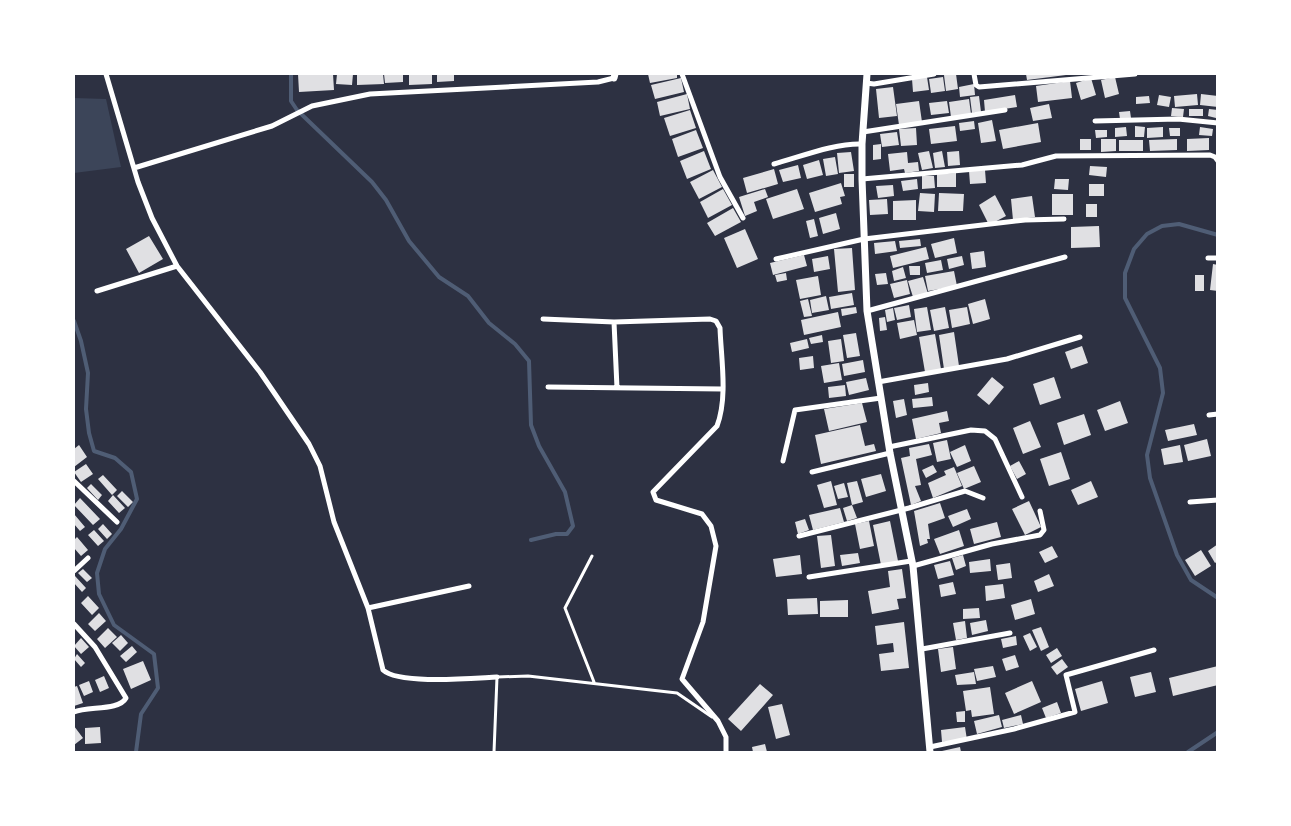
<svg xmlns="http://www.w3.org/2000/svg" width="1291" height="826" font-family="Jost,sans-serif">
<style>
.green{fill:#3c4559}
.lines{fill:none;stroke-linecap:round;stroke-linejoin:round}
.stream{stroke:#4f5d75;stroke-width:4}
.building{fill:#e0e0e3}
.service{stroke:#fff;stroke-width:3}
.minor{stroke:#fff;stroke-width:5}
.tertiary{stroke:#fff;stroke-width:7}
</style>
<rect width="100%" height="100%" fill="#2d3142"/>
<path class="green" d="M74,98L106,99L121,167L74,173Z"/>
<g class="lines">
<path class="stream" d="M291,74V101L297,110L372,182L386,200L409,241L439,277L468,296L489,323L515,344L529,361L531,425L539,446L565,492L573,526L567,534H556L531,540
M1218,235L1179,224L1162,226L1147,234L1134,249L1125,273V298L1160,368L1163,393L1147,455L1150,478L1177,555L1191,580L1218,598
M74,321L81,341L88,373L86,409L89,433L94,451L115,458L131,472L137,499L121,529L105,549L97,573L99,594L114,625L154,654L158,688L141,714L136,752
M1188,752L1218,732"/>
</g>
<path class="building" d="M298,74H333L334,90L299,92Z
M337,74H353L352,85L336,84Z
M357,74H383L384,84L357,85Z
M384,74H403V82L385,83Z
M409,74H432V84L409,85Z
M437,74H454V81L437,82Z
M648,74H677V78L650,83Z
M956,74L958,89L946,91L944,75Z
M1026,74H1066V75L1027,80Z
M927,77L929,90L913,92L912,79Z
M943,77L945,91L931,93L929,79Z
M1115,77L1119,94L1105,98L1101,80Z
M681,78L684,92L655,99L651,85Z
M1091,78L1096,95L1081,100L1076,83Z
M1070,81L1072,98L1038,102L1036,86Z
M974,84L975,95L960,97L959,87Z
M893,87L897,116L879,118L876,89Z
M687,94L690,109L660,116L657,102Z
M1197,94L1198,105L1175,107L1174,96Z
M1201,94L1218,96V107L1200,105Z
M1015,95L1017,107L985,112L984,100Z
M1159,95L1171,97L1169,107L1157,105Z
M979,96L981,112L972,113L970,97Z
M1149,96L1150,103L1136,104V97Z
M969,99L971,114L951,117L949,102Z
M919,101L922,122L899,125L896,104Z
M947,101L949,113L931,115L929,103Z
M1049,104L1052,118L1033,121L1030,108Z
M1172,108L1184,109L1183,117L1171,116Z
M1189,109H1203V116H1189Z
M1209,109L1218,110L1216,118L1208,116Z
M690,110L696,128L670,136L664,118Z
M1130,111L1131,118L1120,119L1119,112Z
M992,120L996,141L981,143L978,123Z
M974,121L975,129L960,131L959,123Z
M1038,123L1041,142L1003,149L999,130Z
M955,126L957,141L931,144L929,129Z
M1135,126L1145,127L1144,137H1135Z
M1126,127L1127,136L1115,137V128Z
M1163,127V137L1147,138V128Z
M1200,127L1213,129L1212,136L1199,135Z
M916,128L917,145L901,146L899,129Z
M1169,128H1180V136H1170Z
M696,130L703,148L678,157L672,139Z
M1095,130H1107V137L1096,138Z
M897,132L899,145L882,147L880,134Z
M1209,138V150L1187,151V139Z
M1080,139H1091V150H1080Z
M1101,139H1116V151L1101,152Z
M1177,139V150L1150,151L1149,140Z
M1119,140H1143V151H1119Z
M881,144V159L873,160V145Z
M704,151L711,169L687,179L680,161Z
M929,151L933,168L922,170L918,153Z
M942,151L945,167L935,168L933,153Z
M959,151L960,165L948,166L947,152Z
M851,152L854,171L839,173L837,153Z
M907,152L908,163L918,162L919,171L905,173L904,169L890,171L888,154Z
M835,157L838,174L826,176L823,159Z
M819,160L823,175L807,179L803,165Z
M798,165L801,178L783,182L779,170Z
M1090,166L1107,167L1106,177L1089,175Z
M774,169L778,184L747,193L743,178Z
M713,170L722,187L699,199L690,182Z
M985,170L986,183L970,184L969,171Z
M956,173V187H937V174Z
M844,174H854V187H844Z
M922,176H934L935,188L922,189Z
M917,179L918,189L903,191L901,181Z
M1055,179H1069L1068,190L1054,189Z
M841,183L845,196L840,197L842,204L815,212L809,193Z
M1089,184H1104V196H1089Z
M893,185L894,196L878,198L876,186Z
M723,189L732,205L708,218L700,202Z
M765,189L768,197L754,202L757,211L745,216L739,197Z
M797,189L804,209L773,219L766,199Z
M920,193L935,194L934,212L918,211Z
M939,193L964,194L963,211H938Z
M1052,194H1073V215H1052Z
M995,195L1006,216L989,225L979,205Z
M1032,196L1035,217L1013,220L1011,199Z
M887,199L888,214L870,215L869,200Z
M916,200V220H893V201Z
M1086,204H1097V217H1086Z
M733,208L741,222L715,236L707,223Z
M836,213L840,229L823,234L819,218Z
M814,219L818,236L810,238L806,221Z
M1099,226L1100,247L1071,248V227Z
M745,229L758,259L737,268L724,238Z
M149,236L163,259L139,273L126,249Z
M954,238L957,253L935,258L931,244Z
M920,239L921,246L900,248L899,241Z
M895,241L897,251L875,254L874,243Z
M926,247L929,259L893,268L890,256Z
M852,248L855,290L838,292L834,249Z
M984,251L986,267L972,269L970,253Z
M804,255L807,266L773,275L770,263Z
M828,256L830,269L814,272L812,259Z
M962,256L964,265L949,269L947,259Z
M941,260L943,270L927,273L925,263Z
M1213,264L1218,265V291L1210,290Z
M909,266H920V275H910Z
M903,267L906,278L894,281L892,271Z
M954,271L957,286L928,291L925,276Z
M786,273L787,280L777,282L775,275Z
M886,273L888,284L877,285L875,274Z
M1195,275H1204V291H1195Z
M818,276L821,295L800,299L796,280Z
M923,277L928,294L913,297L908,281Z
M907,280L910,294L894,298L890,284Z
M852,293L854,305L831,309L829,297Z
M826,296L829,310L812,313L810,300Z
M808,299L812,316L804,317L800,301Z
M985,299L990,319L973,324L968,304Z
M909,305L911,317L897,320L894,308Z
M856,307L857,313L842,316L841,309Z
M927,307L931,330L917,332L914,309Z
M945,307L949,328L934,331L930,310Z
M967,307L970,324L952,328L949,310Z
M893,308L895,320L887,322L885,310Z
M838,312L841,327L804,335L801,320Z
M885,317L887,330L880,331L879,318Z
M914,320L917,335L900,339L897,323Z
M954,332L959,366L944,369L939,335Z
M856,333L860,356L847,358L843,335Z
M935,334L941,369L925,372L919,337Z
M822,335L823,342L811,344L809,338Z
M807,339L809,348L792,352L790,343Z
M841,339L844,361L831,363L828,341Z
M1082,346L1088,363L1071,369L1065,352Z
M813,356L814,368L800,370L799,358Z
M863,360L865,372L844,376L842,364Z
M839,363L842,380L824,383L821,366Z
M992,377L1004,387L989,405L977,395Z
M1054,377L1061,398L1040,405L1033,384Z
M866,378L869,390L849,395L846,382Z
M928,383L929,392L915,395L914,385Z
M845,385L846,396L829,398L828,387Z
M932,397L933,406L913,408L912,399Z
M904,399L907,415L896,418L893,401Z
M1120,401L1128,423L1105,431L1097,410Z
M862,403L867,422L829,431L824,409Z
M947,411L949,421L939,423L941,433L916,439L912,419Z
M1084,414L1091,435L1064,445L1057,423Z
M1030,421L1041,447L1023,454L1013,428Z
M1194,424L1197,435L1168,441L1165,430Z
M860,425L865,446L874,444L876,451L821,464L815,435Z
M1207,439L1211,456L1188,461L1184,445Z
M947,440L951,459L937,462L933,443Z
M929,444L932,455L916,459L921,485L915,486L921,501L911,505L901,458L910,456L909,448Z
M79,445L87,457L74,467V449Z
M965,445L971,461L957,467L950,452Z
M1180,445L1183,462L1164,465L1161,449Z
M1061,452L1070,479L1049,486L1040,459Z
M1019,461L1026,474L1017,479L1010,466Z
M86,464L93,474L81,482L74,472Z
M933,465L937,472L926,478L922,470Z
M974,466L981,482L964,489L957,473Z
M954,467L962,486L933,498L928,483L946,475L944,471Z
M881,474L886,491L866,497L861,479Z
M103,475L117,490L112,495L98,479Z
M831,481L837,505L824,508L817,485Z
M857,481L863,502L852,505L847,483Z
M1091,481L1098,497L1078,505L1071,490Z
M844,483L848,497L838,499L834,486Z
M91,484L102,495L98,500L87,488Z
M122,491L133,502L128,507L117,496Z
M113,495L125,508L119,513L108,501Z
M80,498L100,519L93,525L74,505Z
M1029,501L1041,527L1025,535L1012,509Z
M940,503L945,518L928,524L930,539H927L928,543L920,546L914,511Z
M852,505L857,518L847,521L843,508Z
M840,508L844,522L813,530L809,515Z
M967,509L971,519L953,527L948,516Z
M74,514L85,527L80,531L74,524Z
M805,519L809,530L798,534L795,522Z
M869,521L874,546L860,549L855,524Z
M890,521L898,561L881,565L873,525Z
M997,522L1001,537L974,544L970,529Z
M103,524L112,534L107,539L98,529Z
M94,530L104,541L98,546L88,535Z
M959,530L964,546L940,554L934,539Z
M831,535L835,566L821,568L817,536Z
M77,537L88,550L81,556L74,548V540Z
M1218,544V561L1215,563L1208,551Z
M1052,546L1058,557L1045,563L1039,552Z
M1201,550L1211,566L1195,576L1185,560Z
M858,553L860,563L842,566L840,555Z
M800,555L802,574L776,577L773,559Z
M963,555L966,566L956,570L952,558Z
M990,559L991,571L970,573L969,562Z
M950,561L954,575L938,579L934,565Z
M1010,563L1012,578L998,580L996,565Z
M83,569L92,578L87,582L78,573Z
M902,569L906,598L897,599L899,609L872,614L868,591L890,587L888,571Z
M1049,574L1054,586L1038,592L1034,581Z
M75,576L86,588L82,592L74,583Z
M953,582L956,594L941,597L939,585Z
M1003,584L1005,598L986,601L985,586Z
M88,596L99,608L92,615L81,603Z
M817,598L818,614L788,615L787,599Z
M1031,599L1035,614L1015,620L1011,605Z
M848,600V617H820V601Z
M979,608L980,618L963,619V609Z
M99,613L106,621L95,631L88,624Z
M986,620L988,631L972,635L970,623Z
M965,621L967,638L956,640L953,623Z
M904,622L909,668L881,671L879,654L894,652L893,643L877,645L875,626Z
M1041,627L1049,647L1041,651L1032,630Z
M108,628L117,637L105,648L97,639Z
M1030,633L1037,647L1030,651L1023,636Z
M121,635L128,643L120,651L112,643Z
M1016,636L1017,645L1003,648L1001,639Z
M81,638L89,647L81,654L74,646Z
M132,646L137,652L126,662L120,656Z
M953,647L956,669L941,672L938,649Z
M1057,648L1062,656L1051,663L1046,655Z
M77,654L85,663L81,667L74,659Z
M1015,655L1019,667L1006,671L1002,659Z
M1062,659L1068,667L1057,675L1051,667Z
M143,661L151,680L131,689L123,669Z
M993,666L996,677L977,681L974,669Z
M1218,666V685L1173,696L1169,678Z
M974,672L976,684L957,685L955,675Z
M1151,672L1156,692L1135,697L1130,677Z
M104,676L109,688L100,692L95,680Z
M89,681L93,692L84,696L79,685Z
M1032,681L1041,702L1014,714L1005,693Z
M1102,681L1108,703L1081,711L1075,689Z
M760,684L773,695L741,731L728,719Z
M77,686L83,703L74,706V687Z
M990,687L994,714L972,717L971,710L966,711L963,691Z
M1057,702L1061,713L1046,718L1042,708Z
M782,704L790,735L776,739L768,707Z
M965,711V722H957L956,712Z
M999,715L1002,727L977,734L974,721Z
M1021,715L1023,724L1004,728L1002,720Z
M74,726L83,738L74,745Z
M100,727L101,743L85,744V728Z
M965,727L967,740L942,742L941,730Z
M765,744L767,752H753L752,747Z
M960,747L961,752H942V751Z"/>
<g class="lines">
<path class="service" d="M592,556L565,608L594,682
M494,752L497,677L528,676L677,693L712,717"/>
<path class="minor" d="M106,74L138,182L152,218L177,266L260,372L309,444L320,466L334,522L368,608L383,670C399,685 474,678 497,677
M682,74L720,177L743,218
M974,74L976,85L979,87L1135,74
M866,83L874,84L934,74
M1095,121L1178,119L1218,123
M863,132L1005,110
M774,164C800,157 835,143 862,144
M134,168L272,126L312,106L370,94L598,82L614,78
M862,179L1022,165L1056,156L1210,155L1215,157L1218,161
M1208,258H1218
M776,259L864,239L1025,220L1064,219
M97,291L177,266
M867,311L1065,257
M543,319L614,322L710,319L716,321L720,328C721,358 728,397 717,426L653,492L656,500L702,514L711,526L716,546L703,622L682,679L718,721L726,737V752
M614,322L617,388
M878,382L1007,359L1080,337
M548,387L722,389
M1209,415L1218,414
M889,447L971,430L985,431L995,439L1022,497
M783,461L795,410L881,398
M812,472L890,453
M74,481L117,522
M1190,502L1218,500
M799,536L909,508L965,491L983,498
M913,566L992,544L1040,535L1044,530L1040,511
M74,571L88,558
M809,577L911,561
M368,608L469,586
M74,624L95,647L126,698C119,711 88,706 74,712
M922,649L1010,633
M930,747L1014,729L1075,712L1066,675L1154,650"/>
<path class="tertiary" d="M867,74L862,144V179L867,311L890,453L913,566L930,752
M614,78L615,74"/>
</g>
<rect width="1291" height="826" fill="none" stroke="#ffffff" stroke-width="150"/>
</svg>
